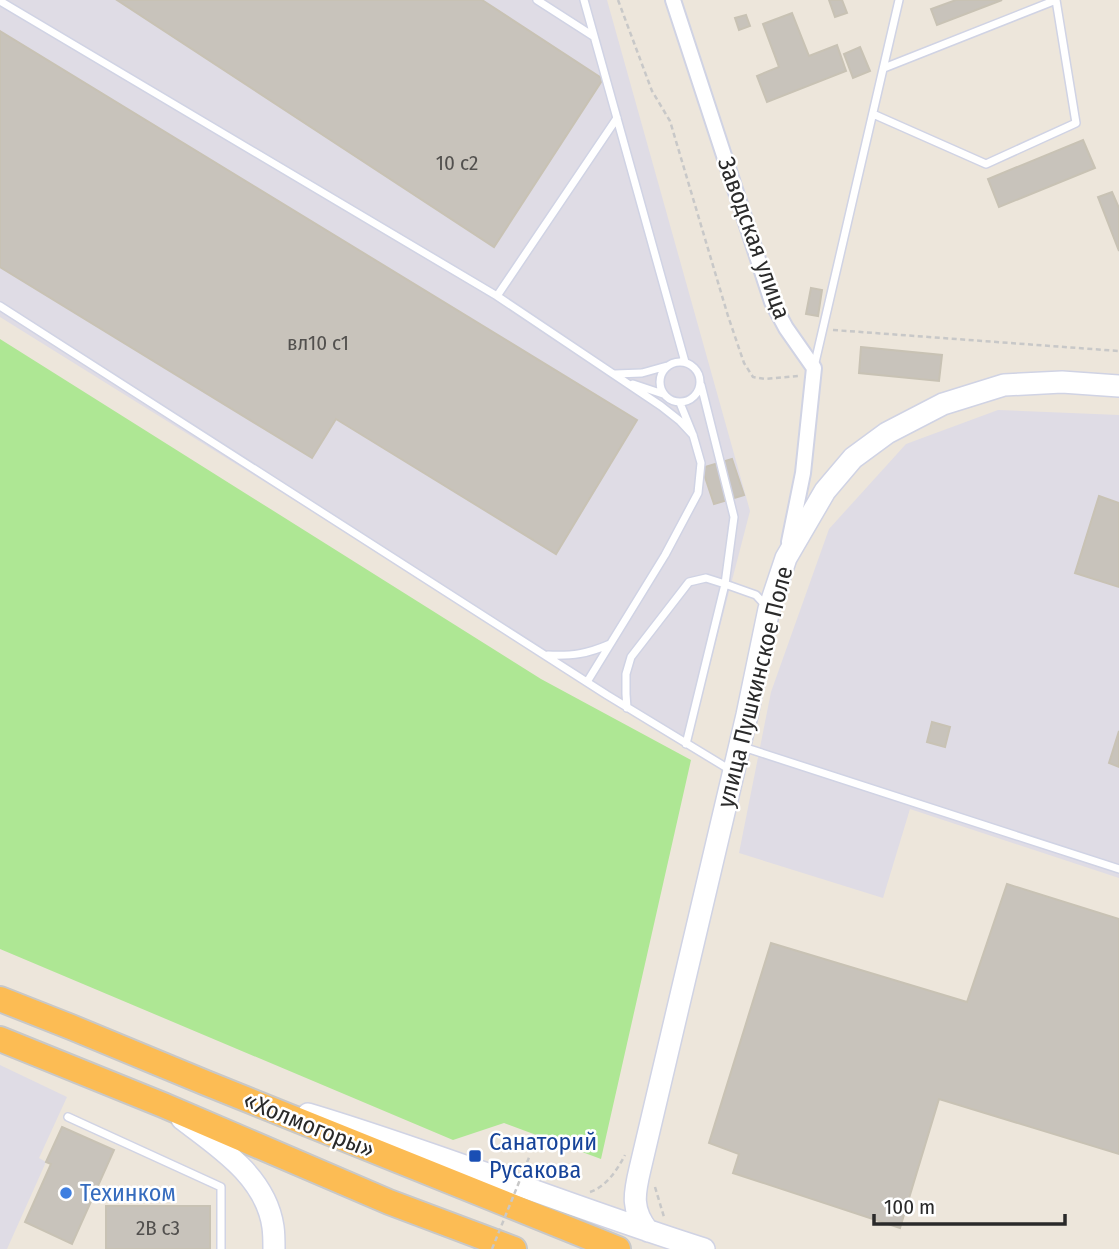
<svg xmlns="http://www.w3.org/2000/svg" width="1119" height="1249" font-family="'Fira Sans Condensed',sans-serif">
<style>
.industrial{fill:#dfdce5}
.green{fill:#aee794}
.building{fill:#c8c3bb;stroke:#c8c2b4;stroke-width:2}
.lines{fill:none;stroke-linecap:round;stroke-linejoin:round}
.service-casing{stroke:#d0d3e4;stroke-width:10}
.minor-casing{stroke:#d0d3e4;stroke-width:18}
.secondary-casing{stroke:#d0d3e4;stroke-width:24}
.trunk-casing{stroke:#c8c8c8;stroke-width:28}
.path{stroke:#c8c8c8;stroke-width:2.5;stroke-dasharray:5 3.5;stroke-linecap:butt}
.service{stroke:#fff;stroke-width:7}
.minor{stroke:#fff;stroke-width:14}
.secondary{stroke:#fff;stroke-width:21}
.trunk{stroke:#fcbc54;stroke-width:24}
.path-bridge{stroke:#c8c8c8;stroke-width:2.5;stroke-dasharray:5 3.5;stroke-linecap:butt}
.transit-dot{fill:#1a4fb4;stroke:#fff;stroke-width:2.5}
.shop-dot{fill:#3f7fe0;stroke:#fff;stroke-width:2.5}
.labels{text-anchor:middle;stroke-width:5;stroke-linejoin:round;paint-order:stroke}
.number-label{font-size:21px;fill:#52504e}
.street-label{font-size:24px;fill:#2a2a2a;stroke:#fff}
.transit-label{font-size:24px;fill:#164399;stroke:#fff;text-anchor:start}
.shop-label{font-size:24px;fill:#366cbe;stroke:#fff;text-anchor:start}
</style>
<rect width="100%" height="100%" fill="#ede6db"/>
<path class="industrial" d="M0,0H607L750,511L689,746L0,317Z
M998,410L1119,415V878L910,809L883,898L739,853L771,692L829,529L906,444Z
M0,1065L67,1097L39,1158L46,1162L7,1249H0Z"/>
<path class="green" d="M0,339L541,679L691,760L601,1159L504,1123L453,1140L0,949Z"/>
<path class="building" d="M117,0H482L603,79L494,247Z
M829,0H842L847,13L835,17Z
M956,0H1002L937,25L931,9Z
M792,13L809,56L837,45L846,71L767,102L757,76L779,67L763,24Z
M746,15L750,26L739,30L735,18Z
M0,31L637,420L556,554L336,419L312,458L0,267Z
M860,47L870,71L853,78L844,54Z
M1083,140L1095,168L999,207L988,179Z
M1112,192L1119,208V251L1098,197Z
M811,288L822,290L818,316L806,314Z
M861,347L942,355L939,381L859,373Z
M732,459L744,495L714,504L702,468Z
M1099,496L1119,503V587L1075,573Z
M932,722L950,727L945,747L927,742Z
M1119,731V767L1109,763Z
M1007,884L1119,919V1154L939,1099L900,1228L733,1173L739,1154L709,1143L771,943L967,1002Z
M62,1127L114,1150L72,1244L25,1222L51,1164L46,1162Z
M106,1206H210V1249H106Z"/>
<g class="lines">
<defs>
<path id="service" d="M537,0L593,36
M584,0L685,362
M0,1L497,296L661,406L680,421L693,435
M884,68L1056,0
M873,114L986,164L1076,123L1056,0
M497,296L617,118
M0,306L607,695L732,771
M660 382a20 20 0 1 1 40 0a20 20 0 1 1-40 0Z
M814,367L899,0
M615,374L642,373L667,366
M633,384L663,394
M548,655C573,656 587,654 610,644
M587,682L665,555L698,493L701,463L693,435L680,403
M627,708L626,694V674L631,657L689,582L706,578L725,584L756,595L767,607
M686,744L725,584L734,517L701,385
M740,746L1119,869
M68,1117L221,1187V1249"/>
<path id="minor" d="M673,0L772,302L786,328L814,368L803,473L789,542"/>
<path id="secondary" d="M308,1114C442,1154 571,1207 704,1249
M182,1119C219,1147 266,1177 273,1227C274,1234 274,1242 274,1249
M648,1231C631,1210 634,1194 640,1169L747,715L769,609L786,558L825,491L853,458L887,433L943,404L1004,385L1062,382L1119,386"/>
<path id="trunk" d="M0,999L71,1027L206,1083L618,1249
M0,1039L163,1105L389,1202L514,1249"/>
</defs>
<use href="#service" class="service-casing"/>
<use href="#minor" class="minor-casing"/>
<use href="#secondary" class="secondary-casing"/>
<use href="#trunk" class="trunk-casing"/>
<path class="path" d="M618,0L652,91L670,121L728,316L744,363L753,377L765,379L799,376
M833,330L1119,351
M542,1176L549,1162
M655,1187L664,1217
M590,1192C607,1186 617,1170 625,1155"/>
<use href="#service" class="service"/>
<use href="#minor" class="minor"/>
<use href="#secondary" class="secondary"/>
<use href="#trunk" class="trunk"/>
<path class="path-bridge" d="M492,1249L530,1155"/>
</g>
<rect class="transit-dot" x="468" y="1149" width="14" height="14" rx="3.5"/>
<circle class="shop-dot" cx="66" cy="1193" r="7"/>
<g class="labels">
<g class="number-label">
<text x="457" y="170">10 с2</text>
<text x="318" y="350">вл10 с1</text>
<text x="158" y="1235">2В с3</text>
</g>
<g class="street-label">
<text transform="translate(754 238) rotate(70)" y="8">Заводская улица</text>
<text transform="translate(755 687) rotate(-76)" y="8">улица Пушкинское Поле</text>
<text transform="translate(309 1125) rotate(22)" y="8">«Холмогоры»</text>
</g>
<g class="transit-label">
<text x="489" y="1150">Санаторий<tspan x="489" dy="28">Русакова</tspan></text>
</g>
<g class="shop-label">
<text x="80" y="1201">Техинком</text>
</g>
</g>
<path d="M874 1214v10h191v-10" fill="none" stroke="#2a2a2a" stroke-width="3.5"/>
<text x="884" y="1214" font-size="21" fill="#2a2a2a" stroke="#ffffff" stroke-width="5" paint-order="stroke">100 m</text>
</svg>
